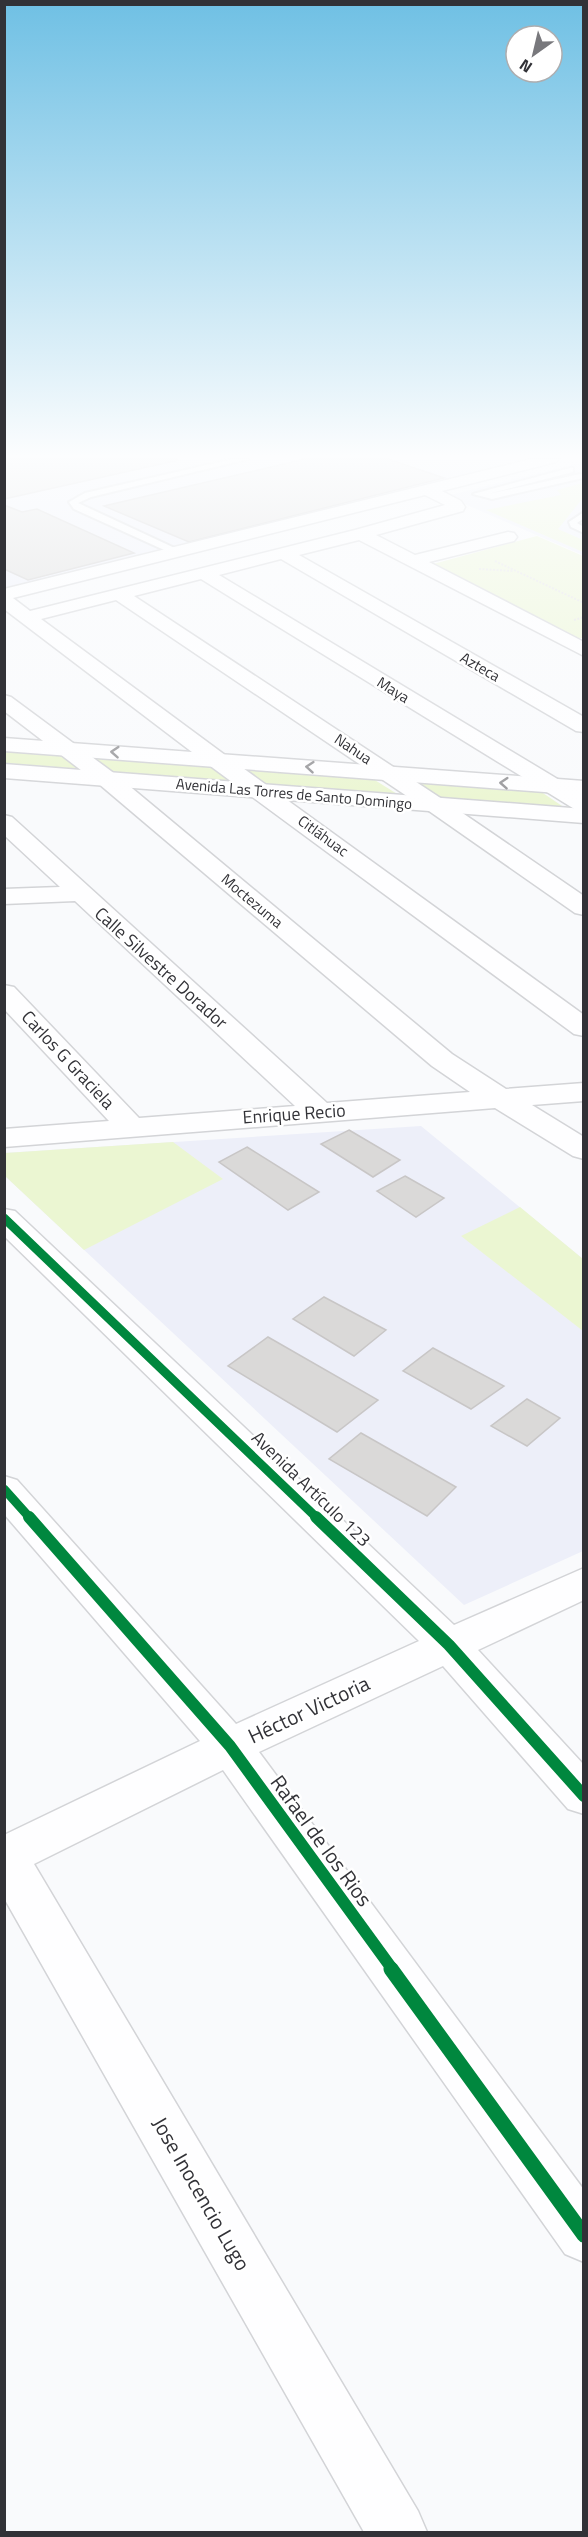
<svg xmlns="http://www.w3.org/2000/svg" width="588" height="2537" font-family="'Titillium Web',sans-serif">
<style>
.built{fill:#edeff9}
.green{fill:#ebf6d2}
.building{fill:#dad9d8;stroke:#c8c6c6;stroke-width:1.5}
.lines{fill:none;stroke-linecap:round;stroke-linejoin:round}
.lane-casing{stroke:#d3d4d7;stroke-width:4}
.street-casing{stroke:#d3d4d7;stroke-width:3}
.secondary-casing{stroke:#d3d4d7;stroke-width:3}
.path{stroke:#e2e2e2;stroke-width:2;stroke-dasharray:2 1.5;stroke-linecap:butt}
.lane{fill:#fefeff;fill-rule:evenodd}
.street{fill:#fefeff;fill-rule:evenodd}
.secondary{fill:#fefeff;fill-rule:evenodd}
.cycleway-far2-casing{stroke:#fff;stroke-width:13}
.cycleway-far1-casing{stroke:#fff;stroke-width:16}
.cycleway-casing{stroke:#fff;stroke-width:19}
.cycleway-far2{stroke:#00873e;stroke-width:9}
.cycleway-far1{stroke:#00873e;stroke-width:12}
.cycleway{stroke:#00873e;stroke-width:15}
.oneway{stroke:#98989b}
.labels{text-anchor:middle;stroke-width:5;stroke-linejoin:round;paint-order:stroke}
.far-street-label{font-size:15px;fill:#323237;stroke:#fff}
.street-label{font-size:18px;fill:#323237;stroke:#fff}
.near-street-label{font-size:21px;fill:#323237;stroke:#fff}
</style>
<rect width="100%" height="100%" fill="#f9fafc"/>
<path class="built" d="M5,459H539L5,590Z
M583,462V555L446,496Z
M421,1126L583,1259V1551L464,1605L5,1176L4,1153Z"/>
<path class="green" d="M583,483V498L558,529L583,540V552L486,510L561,495L557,490Z
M537,536L583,556V638H573L433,564Z
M4,746L61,751L81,769L5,763Z
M84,755L212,764L238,786L112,776Z
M240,767L370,777L402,797L267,788Z
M409,780L537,789L568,810L439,801Z
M173,1142L223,1179L84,1250L5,1176V1153Z
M520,1207L583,1259V1331L461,1236Z"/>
<path class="building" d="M4,459H177L179,460L4,499Z
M305,459H388L444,478L189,542L104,506Z
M4,505L22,512L37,509L134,553L28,580L4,569Z
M349,1130L400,1160L373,1177L321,1144Z
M247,1147L319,1192L288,1210L219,1162Z
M405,1176L444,1198L416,1217L377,1191Z
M324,1297L386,1330L354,1356L293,1319Z
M268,1337L378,1400L337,1432L228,1366Z
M433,1348L504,1386L471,1409L403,1371Z
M527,1399L560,1418L527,1446L491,1426Z
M361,1433L456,1487L427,1516L329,1459Z"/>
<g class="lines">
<defs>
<path id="lane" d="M233,459H248L91,497L78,503L179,550V554H173L74,509L69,502L85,493Z
M570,468H573V472L488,494L580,474L584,475L583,478L492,499L473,494Z
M584,512V518L577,523L584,527V533L571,527L569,522Z"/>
<path id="street" d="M531,459H559L556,462L442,491L461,501L465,507L463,511L376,535L415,555L508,532L514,533L517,537L514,541L429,562L584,642V656L359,540L299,555L584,717V732L576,731L281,559L219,575L584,795V812L576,810L201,579L134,596L445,801L584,896V915L575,913L429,811L116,600L41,619L225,755L584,1015V1036L574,1034L209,765L4,609V589ZM425,495L445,505L355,530L30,611L13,598Z
M4,695L11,697L115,774L452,1054L506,1089L584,1083V1101L532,1105L584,1137V1159L573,1156L495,1108L4,1147V1129L109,1121L4,1009V985L14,987L139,1118L295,1106L75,901L4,904V889L60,887L4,835V815L12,817L327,1103L470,1092L432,1066L99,784L4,711Z
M4,1209L15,1211L454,1625L584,1568V1600L478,1650L584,1765V1814L568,1809L443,1666L259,1752L584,2190V2262L565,2254L223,1770L34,1864L418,2511L427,2532H364L4,1898V1835L200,1741L4,1514V1476L17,1480L236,1724L419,1641L4,1236Z"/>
<path id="secondary" d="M4,738L584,781V795L4,751Z
M4,764L584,809V823L4,778Z"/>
</defs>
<use href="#lane" class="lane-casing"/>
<use href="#street" class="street-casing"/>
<use href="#secondary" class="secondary-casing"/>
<path class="path" d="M495,561L584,603
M479,569L513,571
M574,620L584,617"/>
<use href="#lane" class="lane"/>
<use href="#street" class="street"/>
<use href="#secondary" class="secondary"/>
<defs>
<path id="cycleway-far2" d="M4,1218L317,1518
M4,1489L30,1518"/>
<path id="cycleway-far1" d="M29,1517L230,1746L393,1970
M316,1517L449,1645L584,1796"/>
<path id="cycleway" d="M391,1969L584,2235"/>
</defs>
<use href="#cycleway-far2" class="cycleway-far2-casing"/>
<use href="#cycleway-far1" class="cycleway-far1-casing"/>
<use href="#cycleway" class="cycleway-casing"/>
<use href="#cycleway-far2" class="cycleway-far2"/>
<use href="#cycleway-far1" class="cycleway-far1"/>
<use href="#cycleway" class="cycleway"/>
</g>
<defs><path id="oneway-chevron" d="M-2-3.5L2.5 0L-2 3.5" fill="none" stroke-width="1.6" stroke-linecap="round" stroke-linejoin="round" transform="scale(1.5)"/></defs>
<g class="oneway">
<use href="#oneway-chevron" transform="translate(115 752) rotate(-176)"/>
<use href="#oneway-chevron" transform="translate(310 767) rotate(-175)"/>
<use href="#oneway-chevron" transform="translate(504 783) rotate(-176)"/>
</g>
<linearGradient id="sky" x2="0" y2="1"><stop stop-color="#6fc0e4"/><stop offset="0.56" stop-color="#fcfdfe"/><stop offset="1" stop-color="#fcfdfe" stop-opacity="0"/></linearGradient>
<rect width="588" height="814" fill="url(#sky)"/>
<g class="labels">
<g class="far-street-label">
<text transform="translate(480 667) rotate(30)" y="5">Azteca</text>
<text transform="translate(393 690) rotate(32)" y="5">Maya</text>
<text transform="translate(353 749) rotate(34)" y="5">Nahua</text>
<text transform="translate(294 794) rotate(5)" y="5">Avenida Las Torres de Santo Domingo</text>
<text transform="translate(323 836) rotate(36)" y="5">Citláhuac</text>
<text transform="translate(252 901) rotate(40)" y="5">Moctezuma</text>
</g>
<g class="street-label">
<text transform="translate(161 968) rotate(42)" y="6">Calle Silvestre Dorador</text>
<text transform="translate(68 1060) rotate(47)" y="6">Carlos G Graciela</text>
<text transform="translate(294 1114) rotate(-4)" y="6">Enrique Recio</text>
<text transform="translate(311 1489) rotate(44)" y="6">Avenida Artículo 123</text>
</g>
<g class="near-street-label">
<text transform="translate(309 1710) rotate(-25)" y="7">Héctor Victoria</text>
<text transform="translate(321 1841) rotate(54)" y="7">Rafael de los Rios</text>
<text transform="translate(201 2194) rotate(60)" y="7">Jose Inocencio Lugo</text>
</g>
</g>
<rect width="588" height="2537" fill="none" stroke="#323237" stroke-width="12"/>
<g transform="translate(534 54) rotate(214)"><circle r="28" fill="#ffffff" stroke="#adadaf" stroke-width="1.5"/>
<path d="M0-4.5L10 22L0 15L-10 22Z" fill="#78787c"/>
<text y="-9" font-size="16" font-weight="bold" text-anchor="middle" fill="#323237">N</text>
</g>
</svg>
